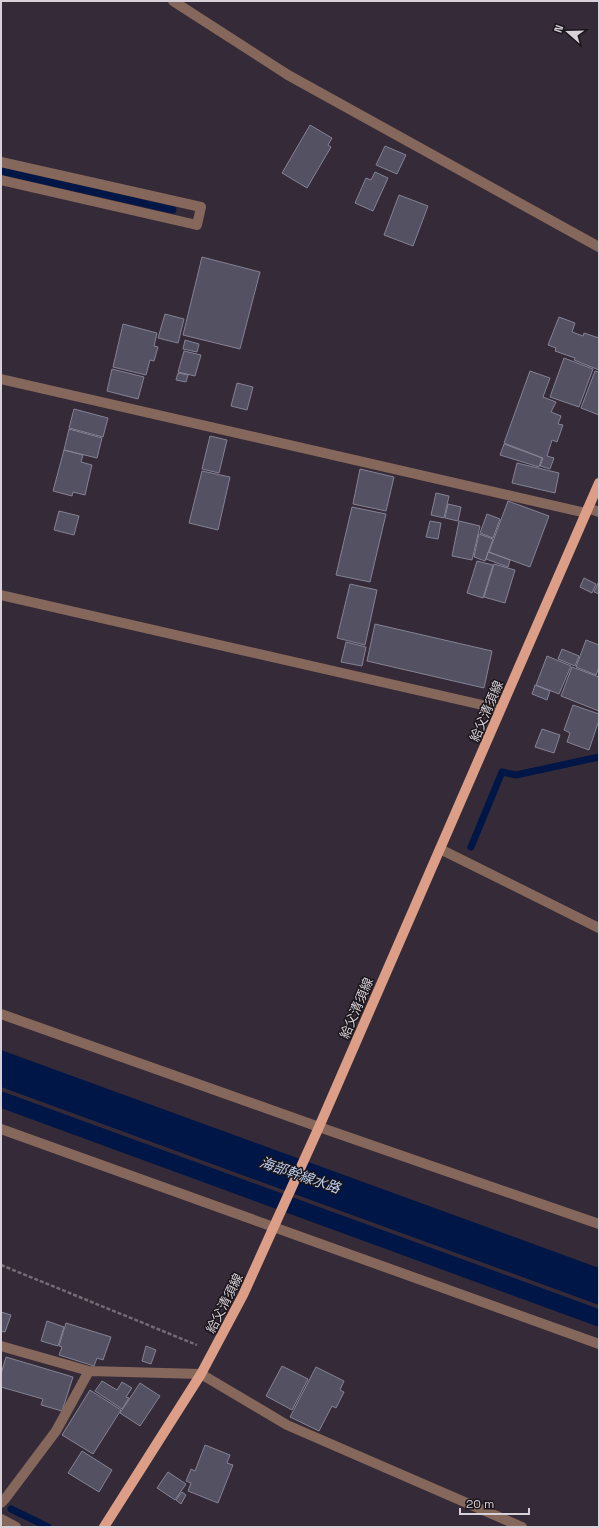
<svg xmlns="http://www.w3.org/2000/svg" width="600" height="1528" font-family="'Space Grotesk','Noto Sans JP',sans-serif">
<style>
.water{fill:#001646}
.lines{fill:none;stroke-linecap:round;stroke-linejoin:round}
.stream{stroke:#001646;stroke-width:7}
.building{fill:#535162;stroke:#848395}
.path{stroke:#756b76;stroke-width:2.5;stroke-dasharray:4 2;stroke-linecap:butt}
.minor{stroke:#85675b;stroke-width:10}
.major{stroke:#dc9e86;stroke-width:10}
.labels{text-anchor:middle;stroke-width:3;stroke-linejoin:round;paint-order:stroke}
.street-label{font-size:13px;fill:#d8d1d9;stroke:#1a151a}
.water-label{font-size:14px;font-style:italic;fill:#bcd0f1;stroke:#1a151a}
</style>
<rect width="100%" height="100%" fill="#352a37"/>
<path class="water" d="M1,1050L599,1268V1305L1,1087Z
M1,1091L599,1309V1327L1,1108Z"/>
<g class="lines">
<path class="stream" d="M1,171L173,210
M471,847L502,772L516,775L599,757
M11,1509L48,1527"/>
</g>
<path class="building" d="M310,125L332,138L328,145L331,147L307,188L282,173Z
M385,146L406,155L397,174L376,165Z
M375,172L388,178L373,211L355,203L366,178L371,180Z
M399,195L428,206L413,246L384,235Z
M202,257L260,272L240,349L183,335Z
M165,314L184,319L178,343L158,338Z
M559,317L575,323L572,332L583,336L584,333L599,338V370L574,360L575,358L555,351L556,348L548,345Z
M123,324L157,333L154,346L158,347L154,361L150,360L146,375L113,367Z
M185,340L199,344L197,352L183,349Z
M184,351L201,355L195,376L178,372Z
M564,358L593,369L579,407L550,397Z
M112,369L144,377L138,399L107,391Z
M530,371L550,378L543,397L556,402L551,412L561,416L558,424L563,425L557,442L552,440L547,456L554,458L550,469L540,466L543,458L504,443Z
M595,371L599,372V415L581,408Z
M178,373L188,375L186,382L176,380Z
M237,383L253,387L247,410L231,406Z
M74,409L108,418L103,437L69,428Z
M69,429L102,438L97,458L64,450Z
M210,436L227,440L219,473L202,469Z
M504,444L542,458L539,467L500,455Z
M64,450L83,455L81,462L92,465L85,495L73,492L72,496L53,491Z
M517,463L559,473L555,493L512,483Z
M360,469L394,477L386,511L353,504Z
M202,471L230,477L218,530L189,523Z
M436,493L449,496L444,518L431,515Z
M508,501L549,516L530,567L489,552Z
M448,504L461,507L458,521L445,518Z
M352,507L386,514L370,582L336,575Z
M59,511L79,516L74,535L54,530Z
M487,514L500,519L493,538L480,533Z
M430,521L441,523L438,539L426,537Z
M459,521L480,526L472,560L452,556Z
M479,534L493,539L485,561L474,557Z
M488,552L510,560L508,567L486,559Z
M477,561L493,565L483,598L467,593Z
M494,564L515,570L505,603L484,597Z
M584,578L596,584L592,593L580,587Z
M599,581V594L594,592Z
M350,584L377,590L365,645L337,638Z
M375,624L492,651L484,688L367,661Z
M586,640L599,645V667L596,675L576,667Z
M346,642L366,647L362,666L341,662Z
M562,649L579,656L575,666L558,659Z
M547,656L571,666L559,694L536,685Z
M572,667L599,677V711L561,696Z
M535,685L550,691L547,700L532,694Z
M573,705L599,714V720L589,750L567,742L570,733L564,730Z
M542,729L560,735L554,753L535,747Z
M1,1312L11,1315L5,1332L1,1331Z
M47,1321L64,1327L58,1346L41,1341Z
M66,1323L111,1337L103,1360L97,1358L94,1366L59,1355L62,1347L59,1346Z
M146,1346L156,1350L151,1364L142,1361Z
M6,1357L73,1377L62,1411L41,1405L43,1399L1,1387V1374Z
M282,1366L308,1379L292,1410L266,1396Z
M316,1367L344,1381L340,1390L344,1392L336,1408L332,1406L319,1431L290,1417Z
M102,1381L117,1390L122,1382L132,1388L126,1397L129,1398L122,1409L95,1391Z
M140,1383L160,1396L140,1426L120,1413Z
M90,1390L121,1410L93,1454L62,1435Z
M205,1445L230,1455L227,1463L233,1465L218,1503L188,1491L191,1483L186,1481L191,1469L195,1471Z
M82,1451L112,1470L99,1492L68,1473Z
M168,1472L186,1484L175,1500L157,1488Z
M182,1492L186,1495L181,1504L176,1500Z"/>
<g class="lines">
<path class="path" d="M1,1265L197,1345"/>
<path class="minor" d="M173,1L288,75L599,247
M1,162L201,207L197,225L1,180
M1,379L586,513
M588,508L599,512
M1,595L500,709
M440,849L599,928
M1,1014L319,1127L599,1224
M1,1129L599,1344
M1,1346L89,1371L201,1374L287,1425L522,1527
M1,1503L5,1499L56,1431L89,1371
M1,1519L16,1527"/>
<path class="major" d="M104,1527L201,1374L243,1295L319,1127L599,483"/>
</g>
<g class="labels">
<g class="street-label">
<text transform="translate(486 711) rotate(-67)" y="5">給父清須線</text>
<text transform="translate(356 1008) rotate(-67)" y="5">給父清須線</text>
<text transform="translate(224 1303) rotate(-63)" y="5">給父清須線</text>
</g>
<g class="water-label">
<text transform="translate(300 1175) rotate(19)" y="5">海部幹線水路</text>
</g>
</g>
<rect width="600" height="1528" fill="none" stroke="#d8d1d9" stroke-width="4"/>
<g transform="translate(568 32) rotate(290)" stroke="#1a151a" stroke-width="3" paint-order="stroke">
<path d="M0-3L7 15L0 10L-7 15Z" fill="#d8d1d9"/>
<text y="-6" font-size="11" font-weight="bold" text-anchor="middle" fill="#d8d1d9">N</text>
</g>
<path d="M460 1508v6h69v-6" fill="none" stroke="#d8d1d9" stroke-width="2"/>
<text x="466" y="1508" font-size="12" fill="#d8d1d9" stroke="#1a151a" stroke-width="3" paint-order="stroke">20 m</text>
</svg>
